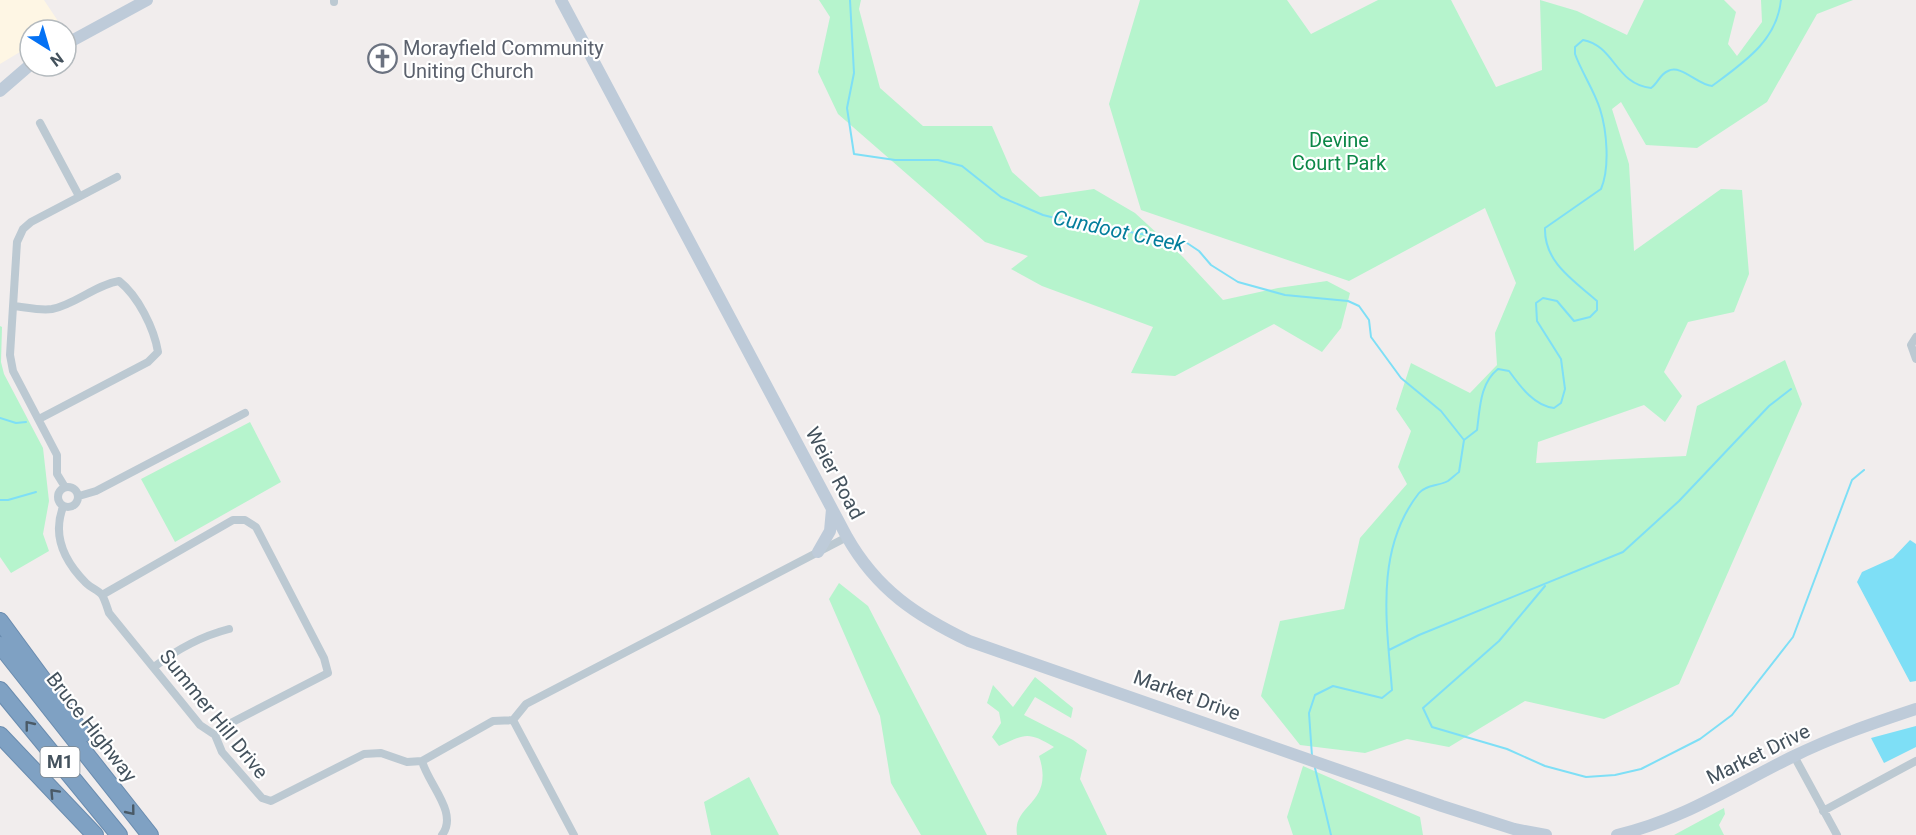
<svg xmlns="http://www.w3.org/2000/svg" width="1916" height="835" font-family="Roboto,sans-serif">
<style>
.commercial{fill:#fef6e4}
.green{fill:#b6f4cd}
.water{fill:#7edff6}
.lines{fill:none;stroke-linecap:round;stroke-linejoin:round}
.stream{stroke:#7edff6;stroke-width:2}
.highway-casing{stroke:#6a8caf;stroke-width:18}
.street{stroke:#bcc9d2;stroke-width:8}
.secondary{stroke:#becbd9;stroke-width:12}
.highway{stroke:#7fa1c3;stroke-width:16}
.oneway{stroke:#4a5a67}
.labels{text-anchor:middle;stroke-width:4.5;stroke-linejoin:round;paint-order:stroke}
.shield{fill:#fff;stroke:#7c868e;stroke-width:1.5}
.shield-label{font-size:18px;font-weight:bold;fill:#44525d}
.worship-label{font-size:20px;fill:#5b616d;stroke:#fff;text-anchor:start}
.park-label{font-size:20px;fill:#0c8747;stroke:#fff}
.street-label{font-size:20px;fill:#44525d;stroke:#fff}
.water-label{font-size:21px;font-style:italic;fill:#037e9c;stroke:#fff}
</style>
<rect width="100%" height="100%" fill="#f1eded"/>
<path class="commercial" d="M0,0H44L62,27L58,30H30V46L0,64Z"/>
<path class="green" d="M819,0H861L859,9L880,88L923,126H992L1012,172L1040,197L1094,189L1135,213L1183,257L1223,300L1278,288L1327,281L1350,293L1341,328L1322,352L1274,324L1175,376L1131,373L1153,327L1042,286L1011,269L1028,256L985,242L838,114L818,72L830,17Z
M1140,0H1287L1311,34L1378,0H1451L1496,87L1542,70L1540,0L1577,11L1627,35L1644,0H1724L1736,12L1728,44L1737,56L1762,22L1761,0H1853L1817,14L1767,102L1697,148L1646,145L1621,102L1612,109L1629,164L1634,251L1721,189L1742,190L1749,274L1734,312L1688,322L1664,372L1682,396L1665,422L1644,405L1538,442L1536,463L1686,456L1697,406L1785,360L1802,404L1679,684L1604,719L1525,701L1449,747L1407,739L1365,753L1300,745L1261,696L1280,621L1344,609L1360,538L1407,484L1398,467L1411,431L1396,409L1411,363L1470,393L1497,365L1495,333L1516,283L1485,208L1349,281L1141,210L1109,104Z
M0,326L2,327L1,362L4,374L43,448L49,501L43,534L49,551L11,573L0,557Z
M250,422L281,482L175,542L141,479Z
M839,583L868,606L987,835H921L891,783L880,716L829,599Z
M1035,677L1073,708L1071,718L1035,697L1024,715L1073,740L1087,750L1080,779L1107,835H1017C1012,803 1055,805 1039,756L1054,747C1028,731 1025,734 999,746L992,737L1001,723L999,712L987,703L993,685L1013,707Z
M1303,766L1420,817L1423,835H1293L1287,817Z
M749,777L779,835H711L704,802Z
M1724,808L1725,814L1719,825L1724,835H1674Z"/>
<path class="water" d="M1910,540L1916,544V681L1910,682L1857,582L1862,572L1893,558Z
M1916,726V747L1884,763L1871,738Z"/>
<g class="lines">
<path class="stream" d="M850,0L854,73L847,108L854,154L895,160H938L962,166L1001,197L1043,215L1075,223L1184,241L1199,251L1211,265L1238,282L1285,295L1348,301L1359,306L1369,320L1371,337L1401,378L1441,411L1464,440L1459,472C1455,475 1452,478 1448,481C1439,486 1425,485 1419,493C1374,550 1387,625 1392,690L1382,698L1333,686L1315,695L1309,713L1312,756
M0,418L16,423L26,422
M1464,440L1477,430C1480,408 1480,383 1498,369L1509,371C1520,386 1534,406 1554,408L1561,403L1565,389L1561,359L1537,321L1536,303L1543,298L1557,301L1574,321L1590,317L1597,310V301C1573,280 1544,262 1545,228L1601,189C1610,168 1607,131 1600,109C1594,90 1582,73 1575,54V47L1583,40C1615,46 1615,84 1651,88C1658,83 1660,74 1668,71C1681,64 1698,85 1712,86C1743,63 1777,41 1781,0
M0,500H8L36,492
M1545,586L1499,641L1423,708L1432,727L1507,749L1545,766L1586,777L1615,775L1641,769L1700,739L1732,715L1793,637L1852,480L1864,470
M1389,650L1419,635L1623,552L1679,501L1769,406L1791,389
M1315,768L1331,835"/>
<defs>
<path id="highway" d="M0,621L83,734
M0,645L150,835
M0,690L119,835
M0,735L95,835"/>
</defs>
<use href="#highway" class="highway-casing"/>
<path class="street" d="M334,0V2
M40,123L79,196
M13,306C25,307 40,311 52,309C76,304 95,285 119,281C138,296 154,328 158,352L148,362L39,419
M1916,337L1911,345L1916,359
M58 497a10 10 0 1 1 20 0a10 10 0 1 1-20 0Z
M65,487L57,474V455L13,371L10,355L17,242L23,229L31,222L117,177
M79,496L96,491L245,413
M63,507C52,536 65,562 86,583C91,588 98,590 102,595C105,600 107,607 109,613L200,725L215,735L222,752L262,798L271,801L364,754L381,753L407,762L422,761L493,721L513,720L526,704L847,537
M102,595L233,520H245L256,527L324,658L328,673L225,726L215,735
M154,667C176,650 202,636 229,629
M513,720L574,835
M1794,756L1837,835
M422,761C428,784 459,813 442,835
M1823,811L1916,761"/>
<path class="secondary" d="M561,0L847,537C877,590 917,616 969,641L1442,806L1514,829L1546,835
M66,44L147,0
M0,91L30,65
M818,552L830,531L832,509
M1617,835C1680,821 1735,785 1792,757C1832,737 1874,723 1916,709"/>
<use href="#highway" class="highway"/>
</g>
<defs><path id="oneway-chevron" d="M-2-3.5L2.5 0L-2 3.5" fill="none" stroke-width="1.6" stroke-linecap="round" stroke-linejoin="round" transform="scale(1.5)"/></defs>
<g class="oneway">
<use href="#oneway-chevron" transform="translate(29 725) rotate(-129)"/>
<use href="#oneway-chevron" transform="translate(54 793) rotate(-133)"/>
<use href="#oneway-chevron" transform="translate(131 811) rotate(51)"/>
</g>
<defs>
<symbol id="church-ring" viewBox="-11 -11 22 22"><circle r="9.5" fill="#fff" stroke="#6b7280" stroke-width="1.5"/><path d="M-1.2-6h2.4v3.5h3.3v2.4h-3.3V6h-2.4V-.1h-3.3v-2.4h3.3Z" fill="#6b7280"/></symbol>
</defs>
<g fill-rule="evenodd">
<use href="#church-ring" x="366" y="42" width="33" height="33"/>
</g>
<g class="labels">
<rect class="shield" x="40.5" y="747" width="39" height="30" rx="4.5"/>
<g class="shield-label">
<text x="60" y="768">M1</text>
</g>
<g class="worship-label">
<text x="403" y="55">Morayfield Community<tspan x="403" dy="23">Uniting Church</tspan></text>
</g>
<g class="park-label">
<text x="1339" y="147">Devine<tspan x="1339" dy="23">Court Park</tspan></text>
</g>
<g class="street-label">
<text transform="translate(835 473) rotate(62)" y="7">Weier Road</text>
<text transform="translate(1187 695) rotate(20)" y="7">Market Drive</text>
<text transform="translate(214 714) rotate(51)" y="7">Summer Hill Drive</text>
<text transform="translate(92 727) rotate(52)" y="7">Bruce Highway</text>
<text transform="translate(1758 754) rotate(-26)" y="7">Market Drive</text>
</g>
<g class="water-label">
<text transform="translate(1119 231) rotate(12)" y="7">Cundoot Creek</text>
</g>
</g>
<g transform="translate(48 48) rotate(143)"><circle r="28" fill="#ffffff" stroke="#b4babe" stroke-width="1.5"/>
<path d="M0-4.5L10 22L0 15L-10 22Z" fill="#0471f4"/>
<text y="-9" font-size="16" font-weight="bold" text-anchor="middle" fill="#44525d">N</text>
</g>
</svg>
